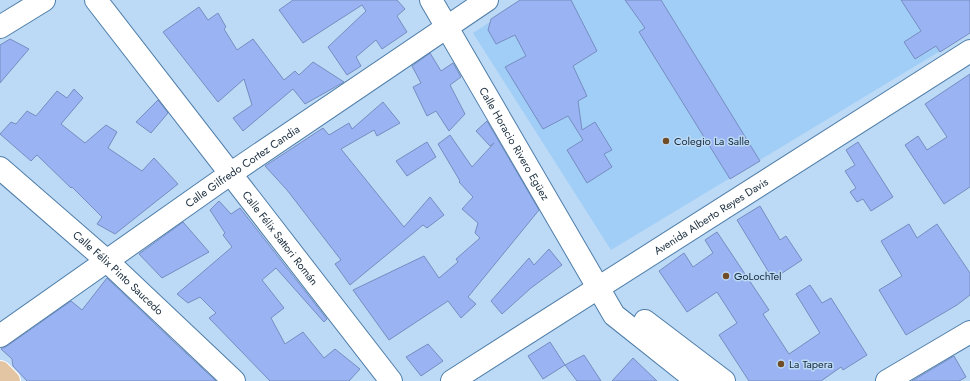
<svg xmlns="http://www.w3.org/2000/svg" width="970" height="381" font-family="Jost,sans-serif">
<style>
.built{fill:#a1cef7}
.building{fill:#99b3f3;stroke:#778dc1}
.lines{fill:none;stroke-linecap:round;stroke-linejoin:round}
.minor-casing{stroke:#4f7ea9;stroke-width:24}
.major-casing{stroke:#fff;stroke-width:24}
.minor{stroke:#fff;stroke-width:22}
.major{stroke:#e3c5a4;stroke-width:22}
.poi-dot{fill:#714d27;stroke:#bcd9f5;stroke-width:1.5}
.labels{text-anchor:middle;stroke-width:3;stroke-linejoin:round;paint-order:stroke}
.poi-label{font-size:11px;fill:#172b3c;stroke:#bcd9f5;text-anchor:start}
.street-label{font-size:11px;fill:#172b3c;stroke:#bcd9f5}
</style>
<rect width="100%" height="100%" fill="#bcd9f5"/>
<path class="built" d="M524,0H970V33L611,250L473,33Z"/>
<path class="building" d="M293,0H397L405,9L397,16L407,32L382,49L376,40L356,57L361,66L347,75L328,47L366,11L362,5L303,43L279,10Z
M520,0H571L597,51L573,66L587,96L578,101L582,130L595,122L612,150L604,154L612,167L587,183L567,150L583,140L568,116L543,129L505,67L526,56L515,35L496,44L488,30L491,19Z
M625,0H661L760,161L730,179L639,32L645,28Z
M901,0H970V33L940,52L936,46L915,59L904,42L921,31Z
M199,7L208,20L218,13L226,27L224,29L237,50L253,39L284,80L295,71L299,75L313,62L344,82L305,104L293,89L243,131L233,118L252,105L244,79L218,102L163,32Z
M10,39L29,49L0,83V45Z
M430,53L441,71L453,63L461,77L450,85L465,114L449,131L436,111L427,116L413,87L421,83L412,66Z
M970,74V187L944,204L905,145L918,136L927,150L947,137L925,104Z
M74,89L83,98L61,124L85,143L106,125L117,132L108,148L142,171L154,158L178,184L115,234L97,224L102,217L72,187L71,188L37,155L31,161L0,134L11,122L16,124L27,111L36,116L57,91L67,98Z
M158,100L168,113L151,133L136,122Z
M383,102L400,123L377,136L374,130L341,149L404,227L430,197L444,215L427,228L423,225L350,285L335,264L341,260L287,190L265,166L323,128L329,135L349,123L352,129Z
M487,121L539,210L468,297L476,304L461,318L448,301L389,340L353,290L424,256L439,278L458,262L456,259L480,238L475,233L478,223L462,209L473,197L459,182L460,181L438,144L450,135L472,167L494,143L490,146L476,131Z
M427,142L436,157L407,176L396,161Z
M858,142L893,197L871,211L863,199L857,202L850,192L856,188L845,171L855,165L846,150Z
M219,201L231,214L240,208L327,319L324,322L276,268L262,280L284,308L271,318L285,344L303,332L324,358L335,349L360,369L349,381H270L209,318L216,313L200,297L188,303L177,294L232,247L223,235L225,233L210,210Z
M760,206L780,240L786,236L802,260L773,279L737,220Z
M183,222L209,252L162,278L139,254Z
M909,224L917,238L937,224L970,273V295L957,305L906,335L879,290L902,276L881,241Z
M717,232L769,310L763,314L789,354L820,333L796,294L810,285L822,303L831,298L867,355L843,370L841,367L821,381H749L719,335L737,323L717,292L687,312L659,271L684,253L693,267L713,253L705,240Z
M549,249L562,265L531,288L502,314L491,301L529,258L534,265Z
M107,278L172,340L216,381H27L13,366L12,359L1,349L7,346L71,301L82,310Z
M550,342L565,365L543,379L528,356Z
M428,344L443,361L421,376L406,357Z
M584,355L601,381H577L565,365Z
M954,356L966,377L959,381H912Z
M633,358L657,381H612Z"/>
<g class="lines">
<defs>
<g id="minor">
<path id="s1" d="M96,0L391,381"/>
<path id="s2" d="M431,0L614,315L697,381"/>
<path d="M0,27L44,0"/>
<path id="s3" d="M0,168L107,261L234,381"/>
<path d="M645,321L724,381"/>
<path id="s4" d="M0,336L230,174L487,0"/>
<path id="s5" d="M452,381L970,51"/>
<path d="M887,381L970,332"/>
</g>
<path id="major" d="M0,372L9,381"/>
</defs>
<use href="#minor" class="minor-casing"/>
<use href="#major" class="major-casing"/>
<use href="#minor" class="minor"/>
<use href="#major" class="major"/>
</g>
<g class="poi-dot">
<circle cx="666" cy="141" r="4"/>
<circle cx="726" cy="276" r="4"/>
<circle cx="781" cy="364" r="4"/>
</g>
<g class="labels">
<g class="poi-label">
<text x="674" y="145">Colegio La Salle</text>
<text x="734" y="280">GoLochTel</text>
<text x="789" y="368">La Tapera</text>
</g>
<g class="street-label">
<text dy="4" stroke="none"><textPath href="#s2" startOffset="166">Calle Horacio Rivero Egüez</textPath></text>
<text dy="4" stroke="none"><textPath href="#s4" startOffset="296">Calle Gilfredo Cortez Candia</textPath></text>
<text dy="4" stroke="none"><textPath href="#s5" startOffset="307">Avenida Alberto Reyes Davis</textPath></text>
<text dy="4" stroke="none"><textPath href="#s1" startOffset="301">Calle Félix Sattori Román</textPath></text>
<text dy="4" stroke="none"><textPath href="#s3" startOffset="158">Calle Félix Pinto Saucedo</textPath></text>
</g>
</g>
</svg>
